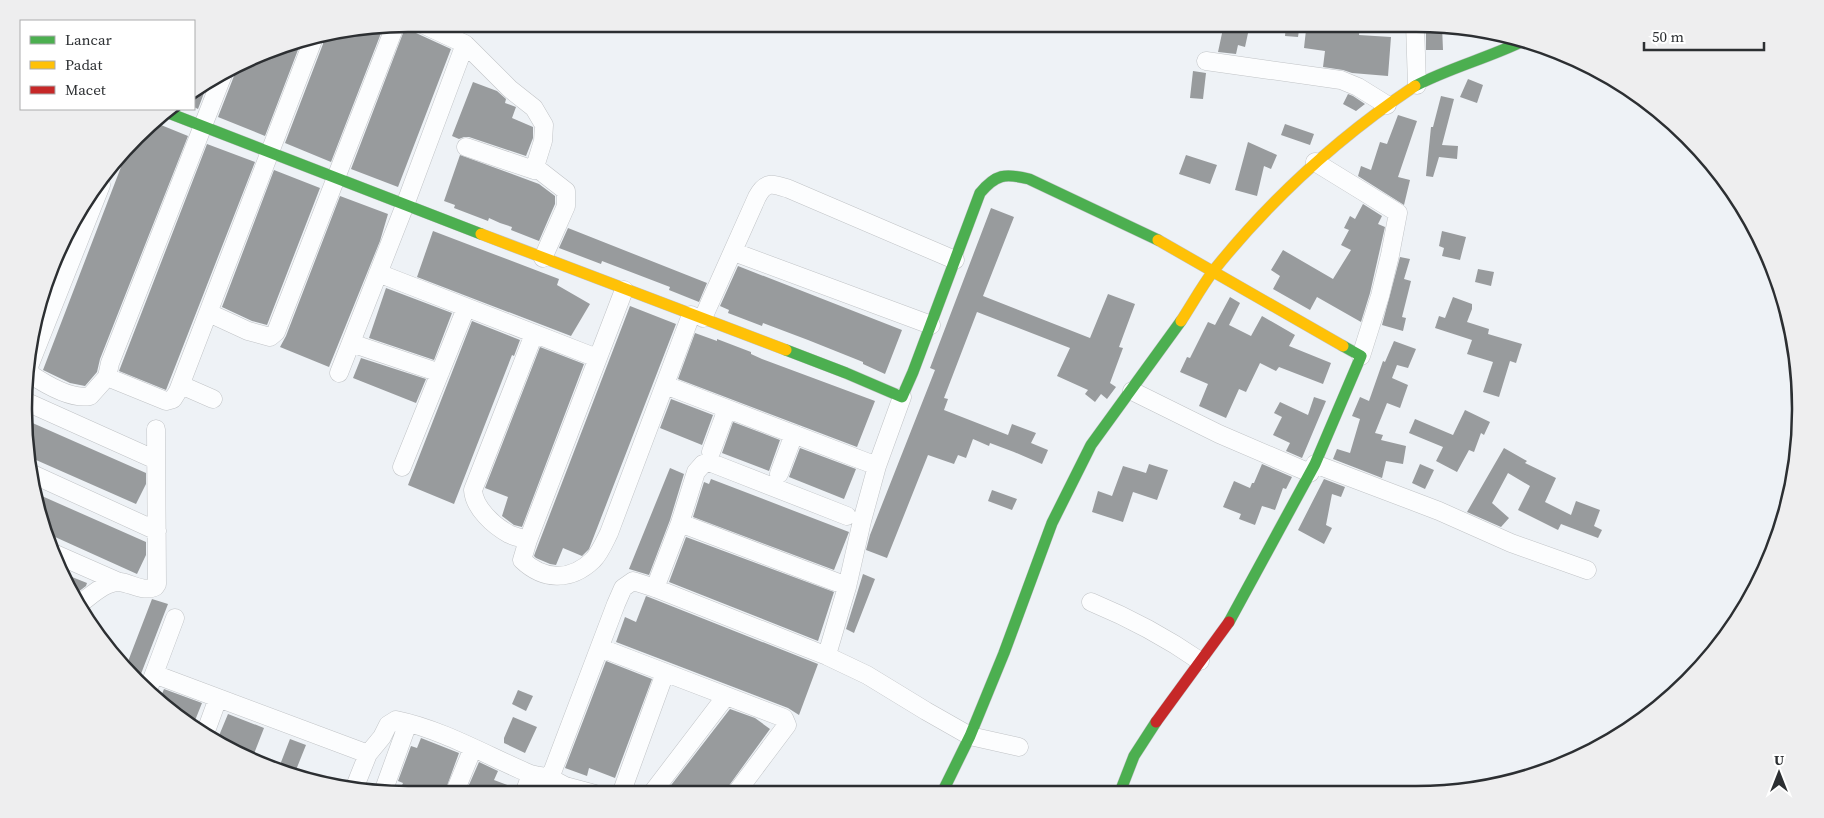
<svg xmlns="http://www.w3.org/2000/svg" width="1824" height="818" font-family="'Source Serif 4',serif">
<style>
.building{fill:#989b9d}
.lines{fill:none;stroke-linecap:round;stroke-linejoin:round}
.street-casing{stroke:#c0c3c6;stroke-width:19}
.fast-casing{stroke:#c0c3c6;stroke-width:12}
.slow-casing{stroke:#c0c3c6;stroke-width:12}
.jam-casing{stroke:#c0c3c6;stroke-width:12}
.street{stroke:#fcfdfe;stroke-width:18}
.fast{stroke:#4caf50;stroke-width:11}
.slow{stroke:#ffc107;stroke-width:11}
.jam{stroke:#c62828;stroke-width:11}
.rim{fill:none;stroke:#2c2f32;stroke-width:2.5}
</style>
<rect width="100%" height="100%" fill="#eef2f6"/>
<path class="building" d="M1224,24H1250L1245,47L1238,45L1236,54L1218,52Z
M1286,24H1300L1298,37L1285,36Z
M1330,24H1360L1359,35L1391,37L1388,76L1352,73L1343,70L1323,67L1325,51L1304,48L1306,30L1329,32Z
M1426,25L1442,26L1443,50H1426Z
M383,28L331,162L285,143L323,44V38Z
M405,28L451,49L398,187L351,169Z
M301,42L265,136L218,117L234,76L233,68L285,44Z
M1193,71L1206,73L1203,99L1190,98Z
M1468,79L1483,85L1477,103L1460,97Z
M209,80L198,109L194,107V92Z
M473,82L497,91L506,99L505,103L516,107L512,118L533,127V138L526,156L469,137H464L459,139L452,136Z
M1348,94L1353,96L1365,104L1356,111L1343,104Z
M1441,96L1454,99L1442,145L1458,146L1457,159L1439,157L1433,177L1426,176L1431,127H1433Z
M1398,115L1417,121L1398,177L1410,180L1404,205L1358,176L1361,166L1371,170L1380,142L1387,144Z
M154,120L161,125L188,136L100,359L97,372L85,386L70,383L43,370L126,154Z
M1285,124L1314,134L1310,145L1281,135Z
M1248,142L1277,155L1271,169L1264,166L1257,196L1235,190Z
M207,144L255,162L166,390L119,371Z
M460,155L539,184L555,196V204L539,241L511,230L512,227L500,223L489,218L488,221L454,208L455,205L444,201Z
M1186,155L1217,165L1210,184L1179,174Z
M274,170L320,188L267,325L252,321L222,307Z
M340,196L388,214L380,241L329,367L280,347L286,336Z
M1363,204L1382,216L1378,224L1385,227L1370,293L1361,322L1317,297L1310,310L1273,289L1280,276L1271,270L1283,250L1333,279L1351,250L1341,245L1349,230L1344,228L1350,216L1355,219Z
M991,208L1014,217L983,296L1090,338L1108,294L1135,304L1119,347L1123,348L1110,383L1116,387L1107,399L1101,394L1095,402L1085,394L1088,390L1057,376L1070,348L977,312L944,398L948,399L944,410L1008,435L1012,424L1036,433L1031,443L1048,450L1042,464L1014,452L990,443L989,446L973,439L966,458L958,455L954,464L928,455L887,558L866,550L870,535L935,370L930,368Z
M568,228L707,283L699,302L669,290L670,287L602,261L601,264L559,248Z
M433,231L559,279L557,285L590,304L571,336L417,277Z
M1442,231L1466,237L1460,260L1442,256L1444,248L1439,246Z
M1400,257L1410,259L1404,279L1411,281L1402,317L1406,318L1403,331L1382,325Z
M738,266L902,330L885,374L863,364V362L808,340L763,323L762,326L728,313L729,310L720,306Z
M1478,269L1494,272L1491,286L1475,282Z
M386,288L452,313L434,360L369,338Z
M1230,297L1240,303L1229,325L1251,336L1262,316L1295,335L1289,346L1331,363L1323,384L1279,367L1276,371L1260,363L1246,392L1239,389L1226,418L1199,406L1208,384L1180,372L1187,357L1190,358L1208,322L1215,325Z
M1453,297L1472,304V309L1467,322L1489,329L1488,334L1522,344L1516,363L1510,361L1499,397L1483,392L1493,362L1467,354L1472,340L1435,328L1439,316L1445,318Z
M630,306L676,324L589,549L582,556L563,548L556,565L550,564L536,558L534,556L535,553Z
M472,321L520,340L514,356L512,355L454,504L408,485Z
M695,333L717,341V339L751,352V354L762,359L875,401L857,447L678,379Z
M1394,341L1416,349L1408,368L1397,365L1392,378L1408,385L1400,408L1387,403L1375,433L1383,435L1381,440L1406,446L1403,464L1386,461L1382,478L1333,459L1337,449L1350,453L1360,419L1352,416L1360,397L1369,401L1383,361L1385,362Z
M540,347L584,364L522,527L514,525L502,516L508,497L485,488Z
M361,358L426,379L416,403L353,378Z
M1314,397L1326,401L1302,458L1286,451L1290,443L1273,435L1282,417L1274,413L1280,402L1308,415Z
M671,399L713,415L702,445L660,428Z
M1465,410L1490,422L1484,435L1481,433L1474,452L1469,450L1457,472L1436,461L1443,447L1409,433L1415,419L1453,435Z
M28,421L146,473V484L136,504L27,456Z
M733,422L780,440L769,471L722,453Z
M800,448L856,469L844,499L789,477Z
M1504,448L1527,461L1525,463L1556,478L1545,502L1571,515L1576,501L1600,510L1594,526L1602,530L1598,538L1561,524L1558,530L1518,510L1530,486L1508,473L1492,503L1509,518L1501,527L1467,512Z
M1149,464L1168,470L1157,500L1133,492L1123,522L1092,512L1098,491L1112,496L1123,466L1146,473Z
M1262,464L1292,477L1286,489L1283,488L1275,510L1262,506L1255,525L1239,519L1241,514L1223,507L1234,481L1250,488L1252,483H1254Z
M1420,464L1434,470L1425,489L1412,483Z
M670,468L684,474L670,520L649,575L629,569Z
M711,479L849,532L834,570L693,517L704,482L709,484Z
M1324,479L1345,487L1341,497L1332,494L1326,525L1332,528L1324,544L1298,530Z
M992,490L1017,499L1012,510L988,501Z
M35,493L146,542V555L137,574L44,532Z
M686,537L834,592L818,641L669,582Z
M62,573L87,583L86,586L74,595L72,594Z
M863,574L875,579L854,633L846,629Z
M646,596L818,664L799,715L788,708L616,642L625,617L636,622Z
M152,599L168,604L139,679L127,664Z
M606,661L652,679L615,778L589,768L587,776L565,768Z
M164,689L202,703L194,723L159,701Z
M518,690L533,696L526,711L512,704Z
M730,709L755,718L770,729L728,787L726,793H665Z
M228,714L264,728L252,759L218,738Z
M513,717L537,727L525,753L504,743V738Z
M421,738L459,753L444,794L399,793L403,783L398,781L411,746L417,748Z
M290,739L306,745L294,775L278,770Z
M479,762L498,771L494,780L515,788L514,794H465Z"/>
<g class="lines">
<defs>
<path id="street" d="M1415,24L1417,85
M465,44L510,89L534,108L544,125L543,141L534,170H539L566,191V206L543,258
M1206,61L1341,80L1358,87L1387,105
M466,147L534,170
M1315,162L1398,213L1390,255L1380,296L1361,356
M734,252L931,325
M378,273L597,358
M209,313L248,331L270,337L276,332L395,26
M703,318L757,197C766,180 774,184 789,189L955,260
M534,334L473,490C474,508 494,526 509,534C515,537 522,538 528,540L624,290
M351,343L440,373
M30,364L101,185
M30,371V374C45,384 72,400 90,396L107,377L110,363L224,72
M339,373L405,205L465,44L422,24
M107,377L166,401L173,399L178,391L313,40
M181,385L213,399
M665,385L877,466
M1132,391L1219,434L1310,473
M29,403L156,460
M711,452L727,409
M1315,464L1439,511L1511,543L1587,570
M402,467L466,308
M30,473L157,531
M779,474L794,434
M680,523L836,582
M528,540L522,560C543,580 570,582 593,560C600,553 604,543 609,533L691,315
M53,553L119,582
M655,588L680,523L696,472L703,464L709,462L847,516
M1091,602C1132,619 1164,636 1200,661
M78,605C90,597 105,581 120,582C133,584 142,592 155,587L157,584L156,429
M175,618L154,674L368,754
M601,648L784,718L787,725L736,793
M829,648L847,587L862,521L877,466L902,397
M148,690L154,674
M206,731L218,698
M550,778L565,786L595,794
M354,789L368,754L382,737L388,725L396,720C441,729 486,755 528,773C535,776 543,776 550,778L616,604L623,588L633,581L655,588L827,656L867,675L926,711L970,736L1019,747
M383,792L408,723
M652,793L726,696
M454,794L473,748
M524,794L531,774
M621,794L665,673"/>
<path id="fast" d="M1415,86C1449,68 1488,58 1523,41
M166,112L481,234
M786,350L846,373L902,397L913,372L980,193C996,174 1005,173 1029,179L1158,240
M1229,622L1315,464L1361,356L1343,346
M1120,792L1134,756L1156,722
M942,793L970,736L1004,653L1052,523L1091,445L1181,321"/>
<path id="slow" d="M481,234L786,350
M1158,240L1343,346
M1181,321C1192,304 1202,286 1214,270C1271,199 1339,137 1415,86"/>
<path id="jam" d="M1156,722L1229,622"/>
</defs>
<use href="#street" class="street-casing"/>
<use href="#fast" class="fast-casing"/>
<use href="#slow" class="slow-casing"/>
<use href="#jam" class="jam-casing"/>
<use href="#street" class="street"/>
<use href="#fast" class="fast"/>
<use href="#slow" class="slow"/>
<use href="#jam" class="jam"/>
</g>
<path d="M0 0H1824V818H0ZM408 32H1416A376 376 0 0 1 1792 408V410A376 376 0 0 1 1416 786H408A376 376 0 0 1 32 410V408A376 376 0 0 1 408 32Z" fill="#eeeeef" fill-rule="evenodd"/>
<path class="rim" d="M408 32H1416A376 376 0 0 1 1792 408V410A376 376 0 0 1 1416 786H408A376 376 0 0 1 32 410V408A376 376 0 0 1 408 32Z"/>
<rect x="20" y="20" width="175" height="90" fill="#ffffff" stroke="#abacad"/>
<rect x="30" y="36" width="25" height="8" fill="#4caf50" stroke="#abacad"/>
<text x="65" y="45" font-size="15" fill="#2c2f32">Lancar</text>
<rect x="30" y="61" width="25" height="8" fill="#ffc107" stroke="#abacad"/>
<text x="65" y="70" font-size="15" fill="#2c2f32">Padat</text>
<rect x="30" y="86" width="25" height="8" fill="#c62828" stroke="#abacad"/>
<text x="65" y="95" font-size="15" fill="#2c2f32">Macet</text>
<g transform="translate(1779 773)" stroke="#ffffff" stroke-width="4" paint-order="stroke">
<path d="M0-4L9 19L0 12L-9 19Z" fill="#2c2f32"/>
<text y="-8" font-size="14" font-weight="bold" text-anchor="middle" fill="#2c2f32">U</text>
</g>
<path d="M1644 42v8h120v-8" fill="none" stroke="#2c2f32" stroke-width="2.5"/>
<text x="1652" y="42" font-size="15" fill="#2c2f32" stroke="#ffffff" stroke-width="4" paint-order="stroke">50 m</text>
</svg>
